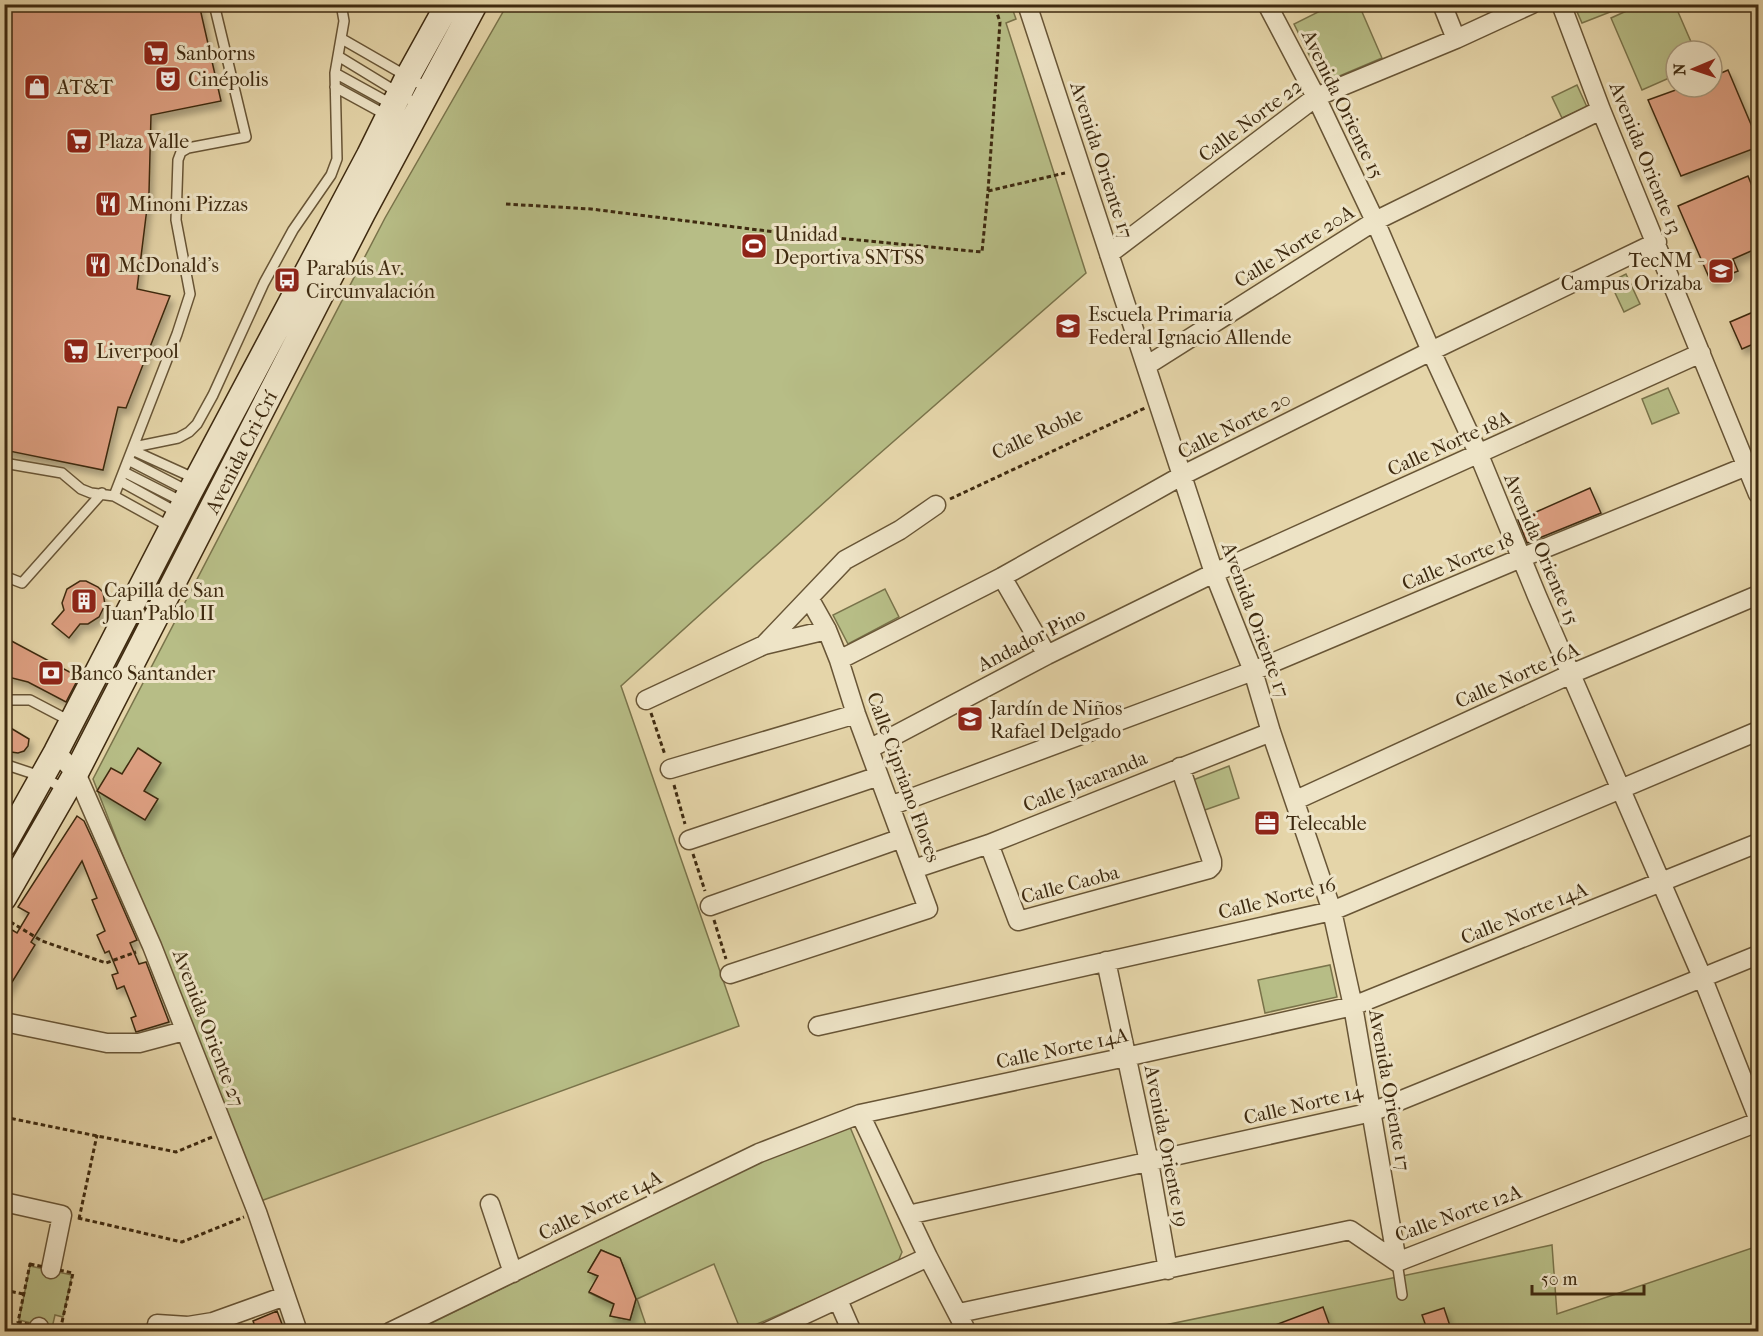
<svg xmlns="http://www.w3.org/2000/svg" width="1763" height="1336" font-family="'IM FELL French Canon',serif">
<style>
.green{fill:#b7bd86;stroke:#7a744b;stroke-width:1.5;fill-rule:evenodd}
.building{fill:#dd9f81;stroke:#3e2a10;stroke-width:1.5;filter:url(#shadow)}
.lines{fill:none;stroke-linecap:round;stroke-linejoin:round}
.lane-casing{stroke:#685536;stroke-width:12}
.street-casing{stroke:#685536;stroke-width:21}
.secondary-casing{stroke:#3e2a10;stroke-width:27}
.path{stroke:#3e2a10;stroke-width:3;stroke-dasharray:4.5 3;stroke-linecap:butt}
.lane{stroke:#eee4c7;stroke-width:9}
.street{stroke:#eee4c7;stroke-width:18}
.secondary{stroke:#eee4c7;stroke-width:24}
.labels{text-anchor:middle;stroke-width:6;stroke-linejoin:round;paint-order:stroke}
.poi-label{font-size:20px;fill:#3e2a10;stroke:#eee4c7;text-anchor:start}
.street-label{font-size:20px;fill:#3e2a10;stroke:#eee4c7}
</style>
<defs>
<filter id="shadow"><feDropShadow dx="3.5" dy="6" stdDeviation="3" flood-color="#0004"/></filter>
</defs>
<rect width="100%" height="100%" fill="#e5d5a9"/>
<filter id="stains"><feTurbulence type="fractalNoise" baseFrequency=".00333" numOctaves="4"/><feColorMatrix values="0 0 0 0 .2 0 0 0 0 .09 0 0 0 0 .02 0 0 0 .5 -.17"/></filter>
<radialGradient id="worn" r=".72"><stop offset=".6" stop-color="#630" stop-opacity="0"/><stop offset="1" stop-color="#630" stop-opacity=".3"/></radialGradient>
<path class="green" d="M1334,4L1359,5L1382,58L1323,83L1294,24Z
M1642,4L1675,5L1695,51H1676V75L1642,90L1611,18Z
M507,5H1011L1016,19L1006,23L1086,273L838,490L621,686L739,1026L258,1202L93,779L385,218Z
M1574,5H1628L1582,23Z
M1577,85L1587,107L1562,118L1552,97Z
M1626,274L1640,304L1624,312L1610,282Z
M1668,388L1679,413L1652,424L1642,399Z
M885,589L899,617L848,644L833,615Z
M1229,766L1239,798L1202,811L1193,780Z
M1330,965L1337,997L1265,1013L1258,980Z
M850,1127L902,1252L897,1264L741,1331L714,1264L637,1299L648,1331L413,1332L779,1153ZM601,1250L620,1258L636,1299L630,1320L610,1316L614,1304L589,1293L598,1276L588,1272Z
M1552,1245L1557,1314L1758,1246V1331L1131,1332Z
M30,1266L72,1275L63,1317L55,1315L52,1328L19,1320Z"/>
<path class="building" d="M4,4H199L221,101L151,115L149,192L137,289L170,296L126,408L118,407L103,470L4,450V195L8,158L4,64Z
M1728,70L1758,141V147L1681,176L1648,100L1684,87H1712V77Z
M1748,176L1758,201V248L1733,259L1738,271L1711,282L1678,206Z
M1758,310V342L1742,349L1730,322Z
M1590,488L1601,513L1527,543L1518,520Z
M80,581H86L98,587L103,592L105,605L99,617L88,624H80L69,638L52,624L64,610L62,603L67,589Z
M4,637L79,677L66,702L28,682L4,676Z
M4,724L29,739L28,746L24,751L18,753L4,751Z
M138,748L161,763L144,791L158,799L145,820L97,791L111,768L122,774Z
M77,816L84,821L97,849L137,940L130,943L139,964L146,962L169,1022L136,1032L131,1018L136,1016L124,986L117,989L112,975L118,973L109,951L105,953L97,935L105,931L92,900L97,898L82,861L31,942L35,945L4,995V925L17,933L29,913L18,907Z
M601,1250L620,1258L636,1299L630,1320L610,1316L614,1304L589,1292L598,1276L588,1272Z
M1323,1307L1332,1332H1262V1330Z
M1444,1308L1452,1332H1428L1422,1315Z
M277,1311L285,1332H257L253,1321Z"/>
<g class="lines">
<defs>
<path id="lane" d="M342,39L429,89
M338,56L420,106
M335,73L393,105
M335,87L388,116
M134,447L178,438L189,432L197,424L213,395L264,283L293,230L331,175L337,159L335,73L344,21L341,4
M132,450L196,479
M128,460L190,492
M4,463L62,473L81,489L91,493L114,496L172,528
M124,472L183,502
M120,481L178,513
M114,496L177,334L190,294L176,220L178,160L181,152L188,148L246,137L214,4
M4,576L22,583L102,493
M4,700H30L70,721
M4,764L43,777L66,790
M1397,1262L1402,1295"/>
<path id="street" d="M1027,4L1214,573L1253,671L1271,732L1332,911L1353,1006L1397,1262
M1267,4L1316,97L1375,221L1431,351L1479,455L1537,596L1703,979L1758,1118
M1442,4L1456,39
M1561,4L1601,110L1758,494
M1109,254L1316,97L1456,39L1532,4
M1146,366L1375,221L1601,110
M1002,577L1047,655
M764,645L845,560L900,530L936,505
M839,660L1002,577L1183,475L1431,351L1657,242
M646,700L764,645L827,630
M869,749L1047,655L1214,573L1701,353
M56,752L76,773L152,946L257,1212L298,1332
M670,769L856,714
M1296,800L1571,674L1758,595
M890,806L1253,671L1521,558L1747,466
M689,840L879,776
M989,844L1018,921L1209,869L1212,866V861L1180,767
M914,869L989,844L1271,732
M710,906L902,838
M1106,961L1149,1162L1168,1270
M730,974L928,909L856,714L839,660L827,630L809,598
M4,1022L107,1043H139L184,1031
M818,1026L1332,911L1758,731
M860,1114L928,1257L967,1332
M4,1202L62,1215L51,1269
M490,1204L513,1273
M908,1215L1372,1112L1758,955
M838,1300L852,1332
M959,1313L1350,1230L1397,1262L1758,1122
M157,1324L188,1326L213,1322L285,1296
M38,1332L39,1327
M390,1332L759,1153L860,1114L1126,1057L1353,1006L1758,843
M767,1332L928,1257"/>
<path id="secondary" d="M4,845L56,752L190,492L369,155L407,78L448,4
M4,898L76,773L363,213L475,4"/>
</defs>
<use href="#lane" class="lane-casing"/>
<use href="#street" class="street-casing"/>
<use href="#secondary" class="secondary-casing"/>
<path class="path" d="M988,191L1000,22L994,4
M506,204L591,209L775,232L982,252L988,191L1065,173
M950,499L1145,408
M651,713L665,755
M674,785L685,824
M693,854L705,891
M4,918L42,941L106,963L136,952
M714,920L726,959
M4,1117L176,1152L212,1137
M78,1218L182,1242L244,1217
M79,1219L97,1135
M30,1264L73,1273L60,1331L18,1322Z
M4,1290L23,1294"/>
<use href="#lane" class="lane"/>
<use href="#street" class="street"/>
<use href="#secondary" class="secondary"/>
</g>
<defs>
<symbol id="supermarket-square" viewBox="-11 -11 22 22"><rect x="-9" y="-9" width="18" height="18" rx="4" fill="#8f2418" stroke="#eee4c7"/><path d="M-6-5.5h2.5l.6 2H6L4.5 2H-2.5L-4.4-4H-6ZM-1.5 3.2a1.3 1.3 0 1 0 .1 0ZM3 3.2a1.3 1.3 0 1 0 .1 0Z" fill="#fff"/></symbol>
<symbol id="theatre-square" viewBox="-11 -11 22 22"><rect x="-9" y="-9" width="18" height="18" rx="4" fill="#8f2418" stroke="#eee4c7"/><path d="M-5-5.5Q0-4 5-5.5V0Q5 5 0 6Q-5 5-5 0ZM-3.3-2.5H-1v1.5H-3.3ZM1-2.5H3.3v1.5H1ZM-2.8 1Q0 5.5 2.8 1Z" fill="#fff"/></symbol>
<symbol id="shop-square" viewBox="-11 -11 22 22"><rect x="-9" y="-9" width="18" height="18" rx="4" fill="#8f2418" stroke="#eee4c7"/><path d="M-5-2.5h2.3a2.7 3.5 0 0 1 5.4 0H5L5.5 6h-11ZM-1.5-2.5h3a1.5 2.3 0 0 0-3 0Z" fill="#fff"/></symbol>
<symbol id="restaurant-square" viewBox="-11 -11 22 22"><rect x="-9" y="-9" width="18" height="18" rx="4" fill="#8f2418" stroke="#eee4c7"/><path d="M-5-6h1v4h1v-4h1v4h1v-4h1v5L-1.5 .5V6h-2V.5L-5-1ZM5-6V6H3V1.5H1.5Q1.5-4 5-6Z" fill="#fff"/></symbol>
<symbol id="stadium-square" viewBox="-11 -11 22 22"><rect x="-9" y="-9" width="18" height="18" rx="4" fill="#8f2418" stroke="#eee4c7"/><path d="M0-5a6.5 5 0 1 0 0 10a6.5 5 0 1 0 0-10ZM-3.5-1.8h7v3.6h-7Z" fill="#fff"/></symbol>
<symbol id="university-square" viewBox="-11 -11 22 22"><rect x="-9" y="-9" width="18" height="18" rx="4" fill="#8f2418" stroke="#eee4c7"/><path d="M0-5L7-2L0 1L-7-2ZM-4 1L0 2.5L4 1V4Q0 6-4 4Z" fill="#fff"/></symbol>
<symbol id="bus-square" viewBox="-11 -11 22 22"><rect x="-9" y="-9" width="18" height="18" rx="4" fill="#8f2418" stroke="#eee4c7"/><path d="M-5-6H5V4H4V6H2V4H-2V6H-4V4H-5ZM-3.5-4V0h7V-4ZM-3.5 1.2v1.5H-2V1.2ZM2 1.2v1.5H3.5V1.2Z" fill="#fff"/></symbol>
<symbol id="school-square" viewBox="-11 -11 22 22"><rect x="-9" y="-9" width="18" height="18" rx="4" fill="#8f2418" stroke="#eee4c7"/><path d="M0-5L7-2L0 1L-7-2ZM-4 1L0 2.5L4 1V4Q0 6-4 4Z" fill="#fff"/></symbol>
<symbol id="building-square" viewBox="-11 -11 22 22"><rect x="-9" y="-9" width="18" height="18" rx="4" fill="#8f2418" stroke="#eee4c7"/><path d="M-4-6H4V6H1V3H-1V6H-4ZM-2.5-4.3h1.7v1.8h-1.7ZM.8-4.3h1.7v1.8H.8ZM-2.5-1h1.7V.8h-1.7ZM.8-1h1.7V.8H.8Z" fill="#fff"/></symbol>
<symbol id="bank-square" viewBox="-11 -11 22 22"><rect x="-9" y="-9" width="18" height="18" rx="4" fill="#8f2418" stroke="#eee4c7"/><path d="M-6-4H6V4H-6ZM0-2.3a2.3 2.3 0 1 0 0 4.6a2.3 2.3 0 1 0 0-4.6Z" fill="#fff"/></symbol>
<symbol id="office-square" viewBox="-11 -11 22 22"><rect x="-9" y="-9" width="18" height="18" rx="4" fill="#8f2418" stroke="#eee4c7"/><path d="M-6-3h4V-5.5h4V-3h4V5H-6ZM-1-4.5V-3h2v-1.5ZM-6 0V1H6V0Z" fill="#fff"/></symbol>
</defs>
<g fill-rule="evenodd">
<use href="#supermarket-square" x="141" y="38" width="30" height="30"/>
<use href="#theatre-square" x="153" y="64" width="30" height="30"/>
<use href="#shop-square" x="22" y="72" width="30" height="30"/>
<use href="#supermarket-square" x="64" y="126" width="30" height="30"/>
<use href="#restaurant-square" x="93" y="189" width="30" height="30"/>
<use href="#stadium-square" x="739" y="231" width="30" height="30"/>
<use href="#restaurant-square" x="83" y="250" width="30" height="30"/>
<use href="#university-square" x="1706" y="256" width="30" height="30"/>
<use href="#bus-square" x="272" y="265" width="30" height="30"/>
<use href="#school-square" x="1053" y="311" width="30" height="30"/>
<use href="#supermarket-square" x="61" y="336" width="30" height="30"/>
<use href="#building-square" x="69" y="586" width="30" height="30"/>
<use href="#bank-square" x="36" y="658" width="30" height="30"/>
<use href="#school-square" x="955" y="704" width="30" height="30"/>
<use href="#office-square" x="1252" y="808" width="30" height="30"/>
</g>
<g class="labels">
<g class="poi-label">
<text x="176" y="60">Sanborns</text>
<text x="188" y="86">Cinépolis</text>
<text x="57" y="94">AT&amp;T</text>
<text x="98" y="148">Plaza Valle</text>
<text x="128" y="211">Minoni Pizzas</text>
<text x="774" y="241">Unidad<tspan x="774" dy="23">Deportiva SNTSS</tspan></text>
<text x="1702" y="267" text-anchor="end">TecNM -<tspan x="1702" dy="23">Campus Orizaba</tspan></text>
<text x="118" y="272">McDonald's</text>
<text x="306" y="275">Parabús Av.<tspan x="306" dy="23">Circunvalación</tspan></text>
<text x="1088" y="321">Escuela Primaria<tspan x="1088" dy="23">Federal Ignacio Allende</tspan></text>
<text x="96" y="358">Liverpool</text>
<text x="104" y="597">Capilla de San<tspan x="104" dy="23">Juan Pablo II</tspan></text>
<text x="70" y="680">Banco Santander</text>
<text x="990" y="715">Jardín de Niños<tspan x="990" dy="23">Rafael Delgado</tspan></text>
<text x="1286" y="830">Telecable</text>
</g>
<g class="street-label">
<text transform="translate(1343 104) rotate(64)" y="7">Avenida Oriente 15</text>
<text transform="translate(1250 120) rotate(-37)" y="7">Calle Norte 22</text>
<text transform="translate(1646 158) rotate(68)" y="7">Avenida Oriente 13</text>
<text transform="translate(1102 160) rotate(72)" y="7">Avenida Oriente 17</text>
<text transform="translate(1294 246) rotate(-32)" y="7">Calle Norte 20A</text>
<text transform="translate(1234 425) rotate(-27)" y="7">Calle Norte 20</text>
<text transform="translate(1037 433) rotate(-25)" y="7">Calle Roble</text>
<text transform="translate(1449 443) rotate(-24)" y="7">Calle Norte 18A</text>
<text transform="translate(241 452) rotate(-63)" y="7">Avenida Cri-Crí</text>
<text transform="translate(1542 549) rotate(67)" y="7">Avenida Oriente 15</text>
<text transform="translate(1458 561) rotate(-23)" y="7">Calle Norte 18</text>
<text transform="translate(1256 620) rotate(70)" y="7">Avenida Oriente 17</text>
<text transform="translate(1031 639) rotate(-27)" y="7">Andador Pino</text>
<text transform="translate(1517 675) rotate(-24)" y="7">Calle Norte 16A</text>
<text transform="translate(904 777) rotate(70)" y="7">Calle Cipriano Flores</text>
<text transform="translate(1085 781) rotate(-22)" y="7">Calle Jacaranda</text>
<text transform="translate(1070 884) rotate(-15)" y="7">Calle Caoba</text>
<text transform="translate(1277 898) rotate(-14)" y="7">Calle Norte 16</text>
<text transform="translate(1524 913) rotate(-22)" y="7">Calle Norte 14A</text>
<text transform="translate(209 1028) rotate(69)" y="7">Avenida Oriente 27</text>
<text transform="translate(1062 1048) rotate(-12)" y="7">Calle Norte 14A</text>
<text transform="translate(1390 1090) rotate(80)" y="7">Avenida Oriente 17</text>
<text transform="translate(1303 1104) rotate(-13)" y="7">Calle Norte 14</text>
<text transform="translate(1167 1146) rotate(79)" y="7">Avenida Oriente 19</text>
<text transform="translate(600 1205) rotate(-26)" y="7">Calle Norte 14A</text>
<text transform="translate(1458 1213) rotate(-20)" y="7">Calle Norte 12A</text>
</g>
</g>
<rect width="1763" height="1336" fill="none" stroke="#e5d5a9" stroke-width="24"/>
<rect x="6" y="6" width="1751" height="1324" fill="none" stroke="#3e2a10" stroke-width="3"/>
<rect x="12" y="12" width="1739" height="1312" fill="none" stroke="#3e2a10" stroke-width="1.5"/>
<g transform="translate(1694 69) rotate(268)"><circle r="28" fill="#eee4c7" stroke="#a89a7e" stroke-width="1.5"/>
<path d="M0-4.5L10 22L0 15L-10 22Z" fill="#8f2418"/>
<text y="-9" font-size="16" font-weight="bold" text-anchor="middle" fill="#3e2a10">N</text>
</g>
<path d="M1532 1285v9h112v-9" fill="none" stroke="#3e2a10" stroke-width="3"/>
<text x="1541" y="1285" font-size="18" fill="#3e2a10" stroke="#eee4c7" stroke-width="4.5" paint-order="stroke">50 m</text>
<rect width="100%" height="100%" filter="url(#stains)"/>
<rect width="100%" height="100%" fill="url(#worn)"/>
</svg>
